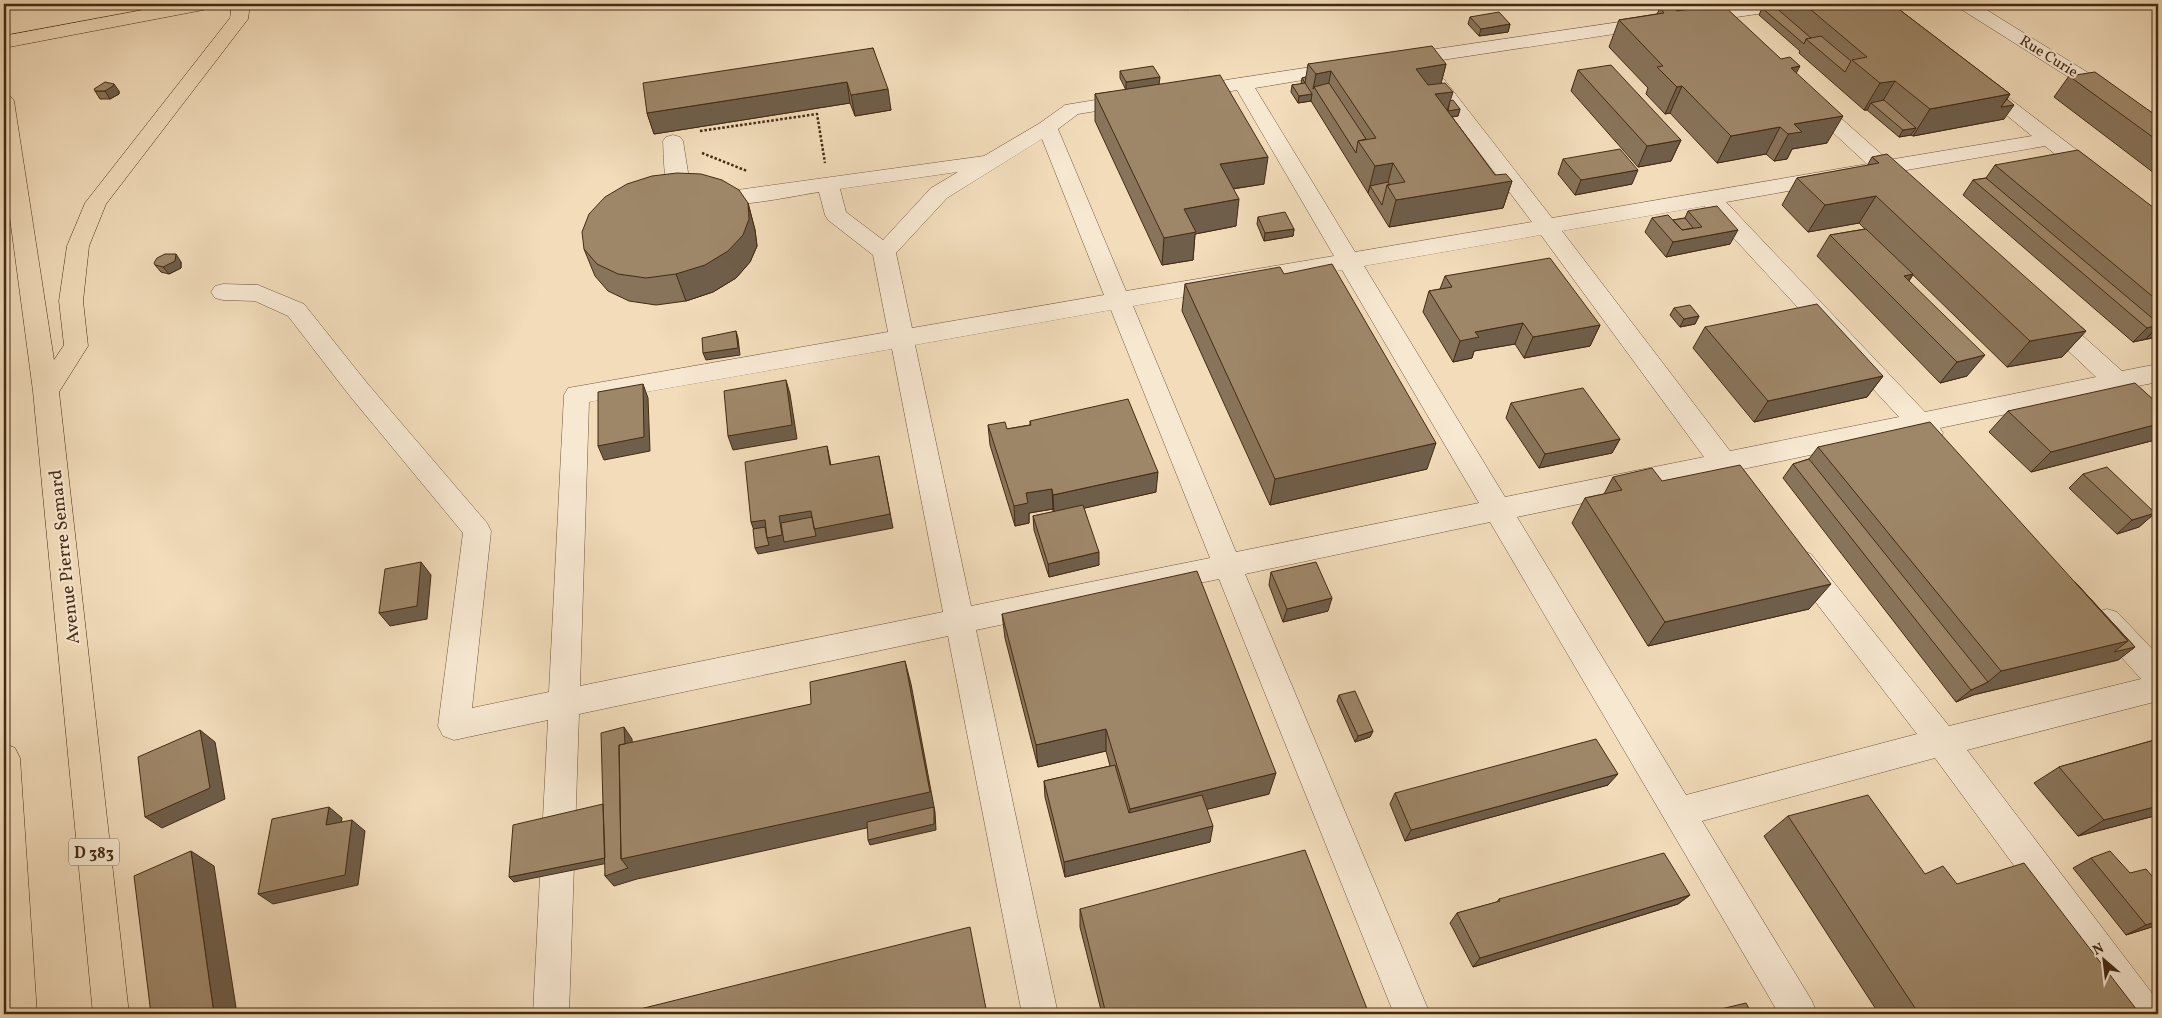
<svg xmlns="http://www.w3.org/2000/svg" width="2162" height="1018" font-family="Vollkorn,serif">
<style>
.lines{fill:none;stroke-linecap:round;stroke-linejoin:round}
.minor-casing{stroke:#70563c;stroke-width:1}
.major-casing{stroke:#442a12;stroke-width:1}
.highway-casing{stroke:#442a12;stroke-width:1}
.path{stroke:#442a12;stroke-width:2.5;stroke-dasharray:2.5 2;stroke-linecap:butt}
.minor{fill:#f7e8d2;fill-rule:evenodd}
.major{fill:#f2dcba;fill-rule:evenodd}
.highway{fill:#f2dcba;fill-rule:evenodd}
.wall{fill:#88745a;stroke:#442a12}
.shaded-wall{fill:#6f5e4a;stroke:#442a12}
.building{fill:#9e8769;stroke:#442a12}
.labels{text-anchor:middle;stroke-width:4;stroke-linejoin:round;paint-order:stroke}
.far-street-label{font-size:15px;fill:#442a12;stroke:#f7e8d2}
.shield{fill:#f7e8d2;stroke:#7a634c;stroke-width:1}
.shield-label{font-size:16px;font-weight:bold;fill:#442a12}
.street-label{font-size:18px;fill:#442a12;stroke:#f7e8d2}
</style>
<rect width="100%" height="100%" fill="#f2dcba"/>
<filter id="stains"><feTurbulence type="fractalNoise" baseFrequency=".004" numOctaves="4"/><feColorMatrix values="0 0 0 0 .2 0 0 0 0 .09 0 0 0 0 .02 0 0 0 .5 -.17"/></filter>
<radialGradient id="worn" r=".72"><stop offset=".6" stop-color="#630" stop-opacity="0"/><stop offset="1" stop-color="#630" stop-opacity=".3"/></radialGradient>
<g class="lines">
<defs>
<path id="minor" d="M1749,4H1795L1792,8L1786,10L1694,23L1687,21L1685,17L1687,13L1694,11Z
M1956,4H1977L2158,116V131L2151,129L1959,8Z
M1654,17L1661,19L1663,23L1661,27L1402,66L1395,64L1392,60L1395,56L1402,54Z
M1345,62L1352,64L1355,68L1352,72L1255,88L1355,252L1532,222L1426,82L1429,78L1436,76L1443,78L1552,218L1867,164L1802,104L1799,100L1802,96L1809,94L1816,96L1888,160L2032,136L1971,86L1974,82L1981,80L1988,82L2103,170L2106,175L2103,180L2095,182L2087,180L2045,146L1901,171L1905,177L1902,182C1891,184 1887,182 1879,175L1726,202L1925,412L2096,377L2039,323L2035,317L2039,311L2047,309L2055,311L2122,371L2158,364V382L2138,386L2158,404V429L2149,426L2112,392L1940,428L1943,433L1939,440C1928,443 1922,442 1915,433L1743,469L1747,477L1744,484C1730,489 1725,485 1717,475L1517,517L1686,795L1917,734L1791,570L1787,562L1791,554L1801,550L1811,554L1949,726L2141,679L2097,630L2092,621L2097,612L2107,609L2117,612L2158,655V701L1967,750L2158,1001V1014H2123L1935,758L1702,821L1812,1001L1817,1014H1779L1490,522L1245,574L1430,1014H1394L1219,579L976,630L1058,1014H1022L948,636L579,714L569,1014H533L548,720L454,740L443,736L438,726L463,533L349,395L288,316L255,301L223,300L215,298L211,292L215,286L223,284L258,285L304,304L367,383L487,523L491,531L472,708L549,692L564,395L568,388L888,332L873,255L828,220L825,215L819,192C786,197 697,218 672,194C663,185 664,154 663,141L666,137L673,135L680,137L683,141L690,185L699,190L723,192L984,156L1040,123L1065,105L1132,94L1139,96L1142,100L1139,104L1078,114L1058,129L1126,291L1334,256L1237,90L1226,92L1219,90L1216,86L1219,82L1226,80ZM1042,139L1104,295L912,328L896,253L947,198ZM958,172L931,188L883,240L846,212L840,189ZM1705,206V207L1899,417L1730,451L1562,231ZM1541,235L1704,457L1505,497L1364,266ZM1342,270L1479,503L1236,552L1133,306ZM1111,310L1210,558L971,606L915,345ZM892,349L943,612L580,686L589,402Z"/>
<path id="major" d="M175,4H212L209,8L203,10L4,48V36Z"/>
<path id="highway" d="M232,4H250L248,19L106,204L89,246L83,301L88,346L59,392L129,1014H93L33,391L4,173V95L11,97L14,101L54,360L64,345L59,301L67,246L85,203L230,18Z
M4,743L15,748L20,758L37,1014H4Z"/>
</defs>
<use href="#minor" class="minor-casing"/>
<use href="#major" class="major-casing"/>
<use href="#highway" class="highway-casing"/>
<path class="path" d="M1097,4L1185,9L1278,4
M700,131L817,114L825,163
M702,153L747,171"/>
<use href="#minor" class="minor"/>
<use href="#major" class="major"/>
<use href="#highway" class="highway"/>
</g>
<path class="wall" d="M1776,4H1892L2010,94L2007,99L2004,119L1913,136L1911,135L1899,137L1867,110H1864L1799,53L1800,51L1759,15L1762,8L1774,6Z
M1660,8L1677,11L1796,73L1827,143L1792,149L1787,159L1774,161L1766,154L1717,163L1670,113L1665,114L1646,94L1648,88L1609,47L1619,20L1657,14Z
M1470,17L1510,24L1508,32L1479,36L1468,24Z
M873,48L891,110L855,116L850,103L654,134L647,113Z
M1308,64H1446L1441,83L1450,101L1460,109L1458,116L1452,117L1495,175L1512,181L1503,208L1389,227L1311,101L1298,103L1291,92L1292,85L1301,84L1302,78L1306,77Z
M1578,70L1681,140L1671,161L1638,167L1571,91Z
M1120,71L1159,85L1264,184L1233,189L1236,226L1195,234L1193,260L1162,265L1095,121V94L1126,90L1120,78Z
M2069,76L2158,117V176L2054,97Z
M95,91H119V94L110,99H100Z
M1872,157L2086,331L2062,357L2007,367L1913,275L1909,281L1967,376L1940,383L1817,256L1830,235L1865,229L1859,223L1808,232L1782,205L1797,178L1867,166Z
M1563,159L1632,184L1575,195L1558,174Z
M1995,165L2158,211V337L2133,342L1963,195L1973,180L1986,178Z
M748,203L755,230L757,246L750,262L736,278L713,292L686,301L656,305L629,301L608,291L595,276L584,249Z
M1688,211L1730,244L1666,257L1645,232L1652,218L1673,220L1685,218Z
M1258,217L1294,229L1293,236L1264,241L1257,224Z
M181,262V268L169,274L161,272L155,265Z
M1284,274L1427,469L1270,505L1182,311L1185,284Z
M1445,276L1600,325L1590,346L1524,358L1515,344L1474,351L1472,358L1453,362L1423,312L1429,291L1440,289Z
M1674,308L1699,316L1695,324L1680,327L1670,315Z
M1705,327L1883,376L1867,397L1754,422L1693,348Z
M1511,403L1620,439L1612,453L1539,468L1506,418Z
M2008,411L2155,440L2031,472L1989,432Z
M1030,421L1156,492L1084,508L1099,565L1049,577L1034,530L1033,516L1053,512V509L1029,513V523L1015,526L990,445L988,425L1007,429L1030,425Z
M1818,447L2075,582L2135,647L2118,660L1973,695L1956,702L1783,478L1793,464L1809,459Z
M2083,474L2155,513L2139,527L2117,534L2069,488Z
M1613,477L1809,609L1648,646L1572,523L1585,498L1604,494Z
M1271,572L1328,611L1283,622L1269,585Z
M1002,614L1269,794L1207,809L1210,842L1065,877L1045,797L1044,781L1110,766L1106,751L1038,767L1005,638Z
M1339,695L1373,731L1370,737L1355,742L1337,701Z
M2158,739V815L2078,836L2034,783L2059,767Z
M1608,785L1405,841L1390,804L1395,793Z
M1788,816L1925,874L1957,884L2140,1014H1879L1764,836Z
M2091,858L2158,925L2126,935L2073,868Z
M1690,895L1678,904L1473,967L1450,923L1457,913L1497,902L1499,899Z
M1080,909L1369,1014H1102L1080,927Z"/>
<path class="shaded-wall" d="M1510,24L1508,32L1479,36L1481,29Z
M1446,64L1439,91L1410,96L1416,69Z
M1800,66L1786,93L1791,68Z
M1331,71L1326,98L1314,87L1313,89L1316,74Z
M1160,77L1159,85L1126,90V82Z
M1895,81L1879,107L1871,103L1867,110H1864L1880,83Z
M847,82L850,103L654,134L647,113Z
M114,84L119,91V94L110,99L105,91Z
M1682,86L1670,113L1665,114L1677,87Z
M888,89L891,110L855,116L851,95Z
M1453,92L1447,111L1435,94Z
M1312,94L1311,101L1298,103L1299,96Z
M2010,94L2001,107L2014,105L2004,119L1913,136L1930,109Z
M1460,109L1458,116L1445,118L1447,111Z
M1843,116L1827,143L1792,149L1787,159L1774,161L1794,124Z
M1780,127L1766,154L1717,163L1731,136Z
M1916,128L1911,135L1899,137L1903,130Z
M1681,140L1671,161L1638,167L1647,146Z
M1268,157L1264,184L1217,191L1220,164Z
M1393,163L1387,186V185L1370,186L1368,193L1375,166Z
M1638,170L1632,184L1575,195L1581,180Z
M1512,181L1503,208L1389,227L1396,200Z
M1876,196L1859,223L1808,232L1825,205Z
M1239,199L1236,226L1195,234L1193,260L1162,265L1164,238L1184,209Z
M748,203L755,230L757,246L750,262L736,278L713,292L686,301L676,274Z
M1294,229L1293,236L1264,241L1265,233Z
M1738,230L1730,244L1666,257L1673,242Z
M176,254L181,262V268L169,274L163,267Z
M1913,274L1898,295L1904,276Z
M1699,316L1695,324L1680,327L1684,319Z
M1523,323L1515,344L1474,351L1472,358L1453,362L1460,341L1475,332Z
M1600,325L1590,346L1524,358L1533,337Z
M2158,325V326L2146,339L2133,342L2147,328Z
M2158,326V337L2146,339Z
M736,331L738,338L740,355L706,360L703,353Z
M2086,331L2062,357L2007,367L2030,341Z
M1985,355L1967,376L1940,383L1957,362Z
M1883,376L1867,397L1754,422L1768,401Z
M786,380L790,394L797,439L733,450L728,436Z
M643,384L648,398L650,451L604,460L598,446Z
M2158,424V437L2155,440L2031,472L2051,452Z
M1620,439L1612,453L1539,468L1545,454Z
M1436,443L1427,469L1270,505L1275,479Z
M827,446L830,460L833,479L830,465Z
M879,456L893,528L758,554L755,548L767,538L756,536L751,522L779,516Z
M1158,472L1156,492L1054,515L1053,495Z
M1052,489L1053,509L1029,513V523L1015,526L1014,506L1026,493Z
M2155,513L2139,527L2117,534L2132,520Z
M1099,552V565L1049,577L1048,564Z
M421,562L431,575L427,619L390,626L379,613Z
M1831,584L1809,609L1648,646L1665,622Z
M1332,598L1328,611L1283,622L1287,609Z
M2128,641L2135,647L2118,660L1973,695L1956,702L1971,690L1988,682L2001,671Z
M905,661L911,684L935,812L936,830L870,845L868,840L934,813L637,879L614,886L605,876L624,727L632,739L634,767L636,856Z
M1106,729V751L1038,767L1036,745Z
M200,730L215,742L225,799L162,828L145,817Z
M1373,731L1370,737L1355,742L1358,736Z
M1276,773L1269,794L1128,829L1130,809Z
M1618,774L1608,785L1405,841L1411,830Z
M2158,806V815L2078,836L2104,820Z
M329,807L342,818L339,836L326,825Z
M352,820L365,831L358,885L273,904L258,894Z
M1213,826L1210,842L1065,877L1064,862Z
M191,851L214,866L237,1014H214Z
M609,857L613,862L514,882L509,877Z
M1690,895L1678,904L1473,967L1480,958Z
M2158,921V925L2126,935L2146,925Z"/>
<path class="building" d="M1722,4L1781,59L1790,57L1800,66L1791,68L1843,116L1794,124L1802,132L1788,134L1780,127L1731,136L1682,86L1677,87L1657,67L1663,66L1619,20L1664,13L1660,8L1672,6L1677,11Z
M1804,4H1892L2010,94L1930,109L1895,81L1880,83L1852,60L1867,57Z
M1774,6L1811,38L1806,39L1804,44L1762,8Z
M1499,12L1510,24L1481,29L1470,17Z
M1821,36L1851,61L1845,72L1806,39Z
M1432,46L1446,64L1416,69L1428,85L1445,83L1453,92L1435,94L1495,175L1506,174L1512,181L1396,200L1387,185L1405,182L1393,163L1375,166L1358,141L1376,138L1331,71L1316,74L1308,64Z
M873,48L888,89L851,95L847,82L647,113L643,83Z
M1611,65L1681,140L1647,146L1578,70Z
M1153,66L1160,77L1126,82L1120,71Z
M2095,72L2158,117V141L2069,76Z
M1220,75L1268,157L1220,164L1239,199L1184,209L1196,232L1164,238L1095,94Z
M1306,77L1305,83L1312,94L1299,96L1292,85L1305,83L1302,78Z
M105,82L114,84L113,86L105,91H95L94,89Z
M1329,83L1366,139L1358,141L1356,153L1314,87Z
M2007,99L2014,105L2001,107Z
M1453,100L1460,109L1448,111L1450,101Z
M1884,100L1916,128L1903,130L1871,103Z
M1620,149L1638,170L1581,180L1563,159Z
M2078,150L2158,211V301L1995,165Z
M1887,154L2086,331L2030,341L1876,196L1825,205L1797,178L1879,163L1872,157Z
M677,173L701,174L722,180L739,190L748,203L749,219L743,235L728,251L705,265L676,274L646,278L618,274L597,264L584,249L582,232L589,214L605,197L627,184L652,176Z
M1986,178L2158,323V325L2147,328L1973,180Z
M1388,182L1390,185H1387L1382,205L1370,186Z
M1717,206L1738,230L1673,242L1652,218L1668,215L1682,230L1702,227L1688,211Z
M1285,212L1294,229L1265,233L1258,217Z
M1685,218L1693,228L1682,230L1673,220Z
M1866,229L1913,274L1904,276L1985,355L1957,362L1830,235Z
M165,254H176L175,261L163,267L155,265L154,263L157,258Z
M1550,258L1600,325L1533,337L1523,323L1475,332L1479,337L1460,341L1429,291L1452,287L1445,276Z
M1332,264L1436,443L1275,479L1185,284L1280,267L1284,274Z
M1817,304L1883,376L1768,401L1705,327Z
M1690,305L1699,316L1684,319L1674,308Z
M736,331L738,348L703,353L702,338Z
M786,380L792,425L728,436L724,391Z
M2135,383L2158,404V424L2051,452L2008,411Z
M643,384L644,437L598,446V392Z
M1583,388L1620,439L1545,454L1511,403Z
M1128,399L1158,472L1053,495L1052,489L1026,493L1028,503L1014,506L988,425L1005,422L1007,429L1031,425L1030,421Z
M1930,422L2128,641L2001,671L1818,447Z
M827,446L830,465L879,456L890,514L814,529L811,511L779,516L782,535L767,538L765,520L751,522L745,462Z
M1809,459L1988,682L1971,690L1793,464Z
M1740,465L1831,584L1665,622L1585,498L1622,490L1613,477L1652,468L1662,481Z
M2107,467L2155,513L2132,520L2083,474Z
M1083,505L1099,552L1048,564L1033,516Z
M812,517L816,536L784,542L781,523Z
M765,527L767,538L769,545L755,548L753,529Z
M421,562L417,606L379,613L385,569Z
M1316,562L1332,598L1287,609L1271,572Z
M1197,571L1276,773L1130,809L1106,729L1036,745L1002,614Z
M2075,582L2135,647L2114,652L2128,641Z
M905,661L930,792L621,859L619,745L811,704L810,682Z
M1355,691L1373,731L1358,736L1339,695Z
M624,727L625,744L619,745L621,859L628,868L605,876L601,733Z
M200,730L210,788L145,817L138,757Z
M1596,739L1618,774L1411,830L1395,793Z
M2158,739V806L2104,820L2059,767Z
M1115,765L1129,813L1202,795L1213,826L1064,862L1044,781Z
M1868,795L1925,874L1943,866L1957,884L2024,863L2140,1014H1919L1788,816Z
M603,804L605,858L509,877L513,825Z
M329,807L326,825L352,820L345,875L258,894L272,819Z
M934,807V824L868,840L867,822Z
M1305,850L1369,1014H1106L1080,909Z
M191,851L214,1014H151L134,876Z
M2110,851L2130,873L2146,869L2158,883V921L2146,925L2091,858Z
M1664,853L1690,895L1480,958L1457,913L1500,901L1499,899Z
M970,927L987,1014H620Z
M1746,1003L1752,1014H1700Z"/>
<g class="labels">
<g class="far-street-label">
<text transform="translate(2049 56) rotate(32)" y="5">Rue Curie</text>
</g>
<rect class="shield" x="69" y="838.5" width="50" height="27" rx="4"/>
<g class="shield-label">
<text x="94" y="858">D 383</text>
</g>
<g class="street-label">
<text transform="translate(64 557) rotate(-96)" y="6">Avenue Pierre Semard</text>
</g>
</g>
<rect width="2162" height="1018" fill="none" stroke="#f2dcba" stroke-width="20"/>
<rect x="5" y="5" width="2152" height="1008" fill="none" stroke="#442a12" stroke-width="2.5"/>
<rect x="10" y="10" width="2142" height="998" fill="none" stroke="#442a12"/>
<g transform="translate(2104 960) rotate(332)" stroke="#f7e8d2" stroke-width="4" paint-order="stroke">
<path d="M0-4L9 19L0 12L-9 19Z" fill="#442a12"/>
<text y="-8" font-size="14" font-weight="bold" text-anchor="middle" fill="#442a12">N</text>
</g>
<rect width="100%" height="100%" filter="url(#stains)"/>
<rect width="100%" height="100%" fill="url(#worn)"/>
</svg>
